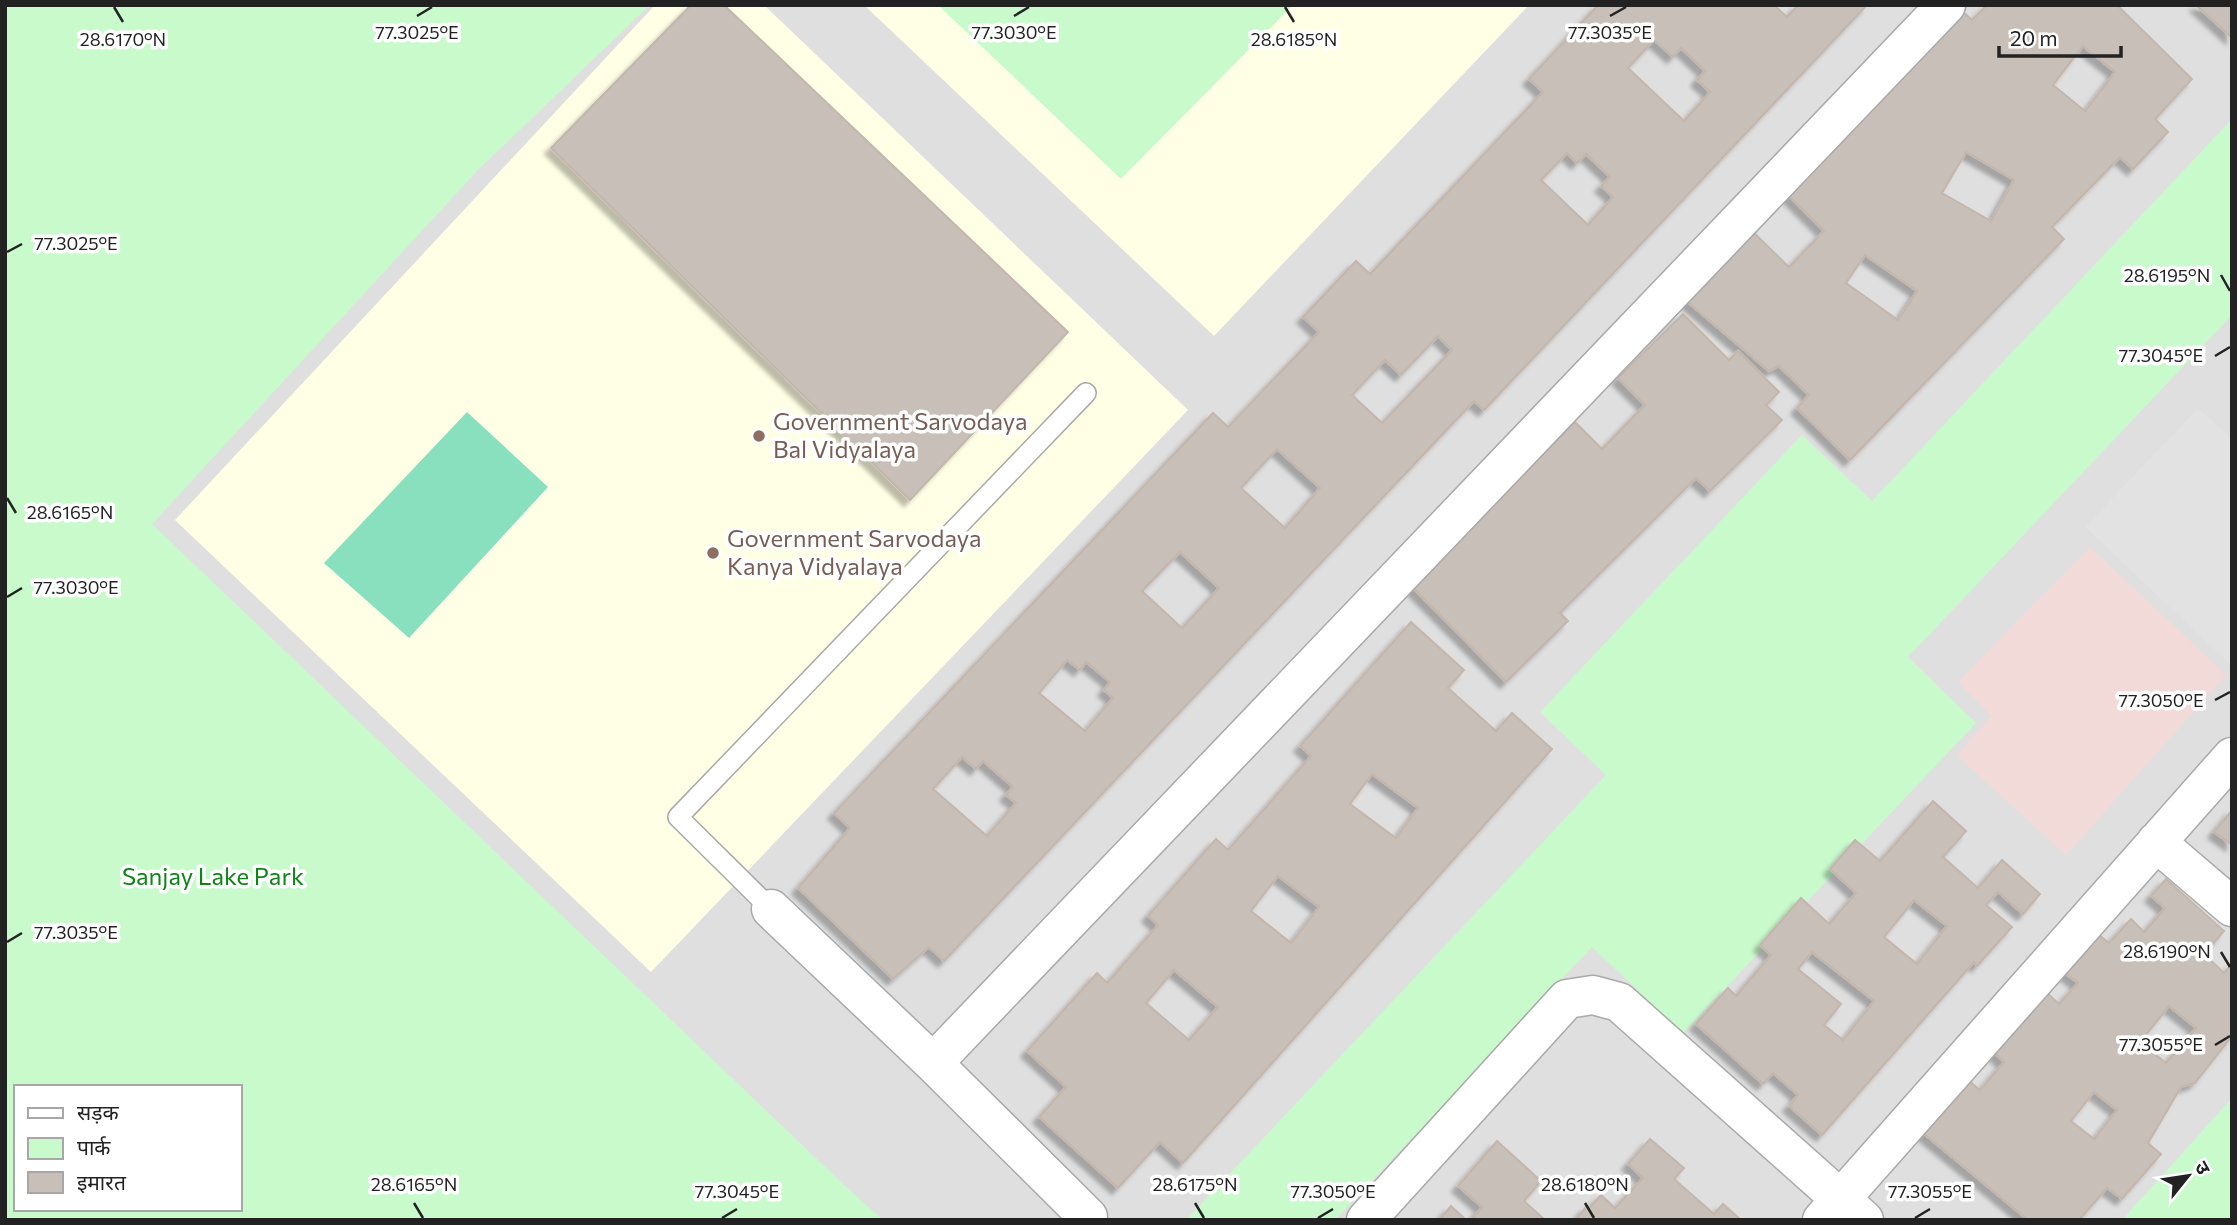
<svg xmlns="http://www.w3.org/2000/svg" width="2237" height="1225" font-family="Commissioner,'Noto Sans Devanagari',sans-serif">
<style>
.residential{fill:#e0dfdf}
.commercial{fill:#f2dad9}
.education{fill:#ffffe5}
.park{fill:#c8facc;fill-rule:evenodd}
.pitch{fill:#88e0be}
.parking{fill:#e2e2e2}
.building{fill:#c7bfb8;stroke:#c4b6ab;stroke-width:2;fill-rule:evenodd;filter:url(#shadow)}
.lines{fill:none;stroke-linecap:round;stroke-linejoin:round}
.service-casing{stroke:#a9a9a9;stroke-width:22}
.minor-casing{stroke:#a9a9a9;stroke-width:41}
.service{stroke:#fff;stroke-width:19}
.minor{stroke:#fff;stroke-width:38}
.ticks{fill:none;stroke:#222;stroke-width:2.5}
.education-dot{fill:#8d6e63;stroke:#fff;stroke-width:2.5}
.labels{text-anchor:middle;stroke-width:7;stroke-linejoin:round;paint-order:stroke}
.education-label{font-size:24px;fill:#785e54;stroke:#fff;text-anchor:start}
.park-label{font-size:24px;fill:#0c8416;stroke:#fff}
.ticks-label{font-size:18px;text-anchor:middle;fill:#222;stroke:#fff;stroke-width:7;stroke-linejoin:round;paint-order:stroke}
</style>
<defs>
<filter id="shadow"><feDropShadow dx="-6" dy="6" stdDeviation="2" flood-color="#0004"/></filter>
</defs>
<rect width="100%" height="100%" fill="#f2efe9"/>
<path class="residential" d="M5,5H2232V1220H187L240,1209V1087Z"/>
<path class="commercial" d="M2090,547L2226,675L2066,855L1957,755L1992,716L1958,682Z"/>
<path class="education" d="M655,5H764L1188,410L651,972L175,520Z
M864,5H1529L1214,336Z"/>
<path class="park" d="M5,5H650L477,171L152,524L843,1184L883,1220H5ZM16,1087H240V1209H16Z
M938,5H1293L1121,179Z
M2232,119V315L1908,657L1976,723L1683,1033L1592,947L1335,1220H1186L1606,775L1540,712L1802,435L1872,501Z
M2232,1098V1220H2122Z"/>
<path class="pitch" d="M467,412L548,487L409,638L324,563Z"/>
<path class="parking" d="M2198,408L2232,439V666L2085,527Z"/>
<path class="building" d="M691,5H724L1068,332L910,500L551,148Z
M1598,5H1774L1787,17L1798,5H1867L1484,410L1474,401L944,961L929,947L893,979L798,888L850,828L834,813L1213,413L1228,427L1319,332L1303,317L1356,261L1370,274L1543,92L1529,79ZM1654,40L1673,57L1681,48L1705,71L1697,80L1710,92L1684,121L1628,68ZM1567,153L1577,163L1586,154L1610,177L1601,186L1613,197L1588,225L1541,180ZM1438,336L1452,350L1382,423L1352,395L1385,360L1401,375ZM1277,449L1320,488L1285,528L1241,488ZM1180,552L1219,588L1182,628L1142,591ZM1067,660L1080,670L1086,662L1110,682L1104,690L1113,698L1085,731L1039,693ZM962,757L976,769L983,761L1013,787L1006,795L1016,803L987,836L933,789Z
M1987,5H2117L2192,79L2155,119L2168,132L2133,169L2120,157L2052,227L2064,239L1850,460L1797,408L1809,395L1779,366L1769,371L1684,299L1751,230L1789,267L1824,231L1786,193L1962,11L1972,20ZM2083,46L2115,72L2085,111L2053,85ZM1966,152L2014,180L1991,221L1942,193ZM1865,255L1917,291L1898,320L1846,283Z
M2196,5H2232V38Z
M1683,314L1729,360L1738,351L1779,392L1766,405L1782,420L1710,491L1696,478L1560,613L1568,621L1506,682L1410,585L1575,422L1602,449L1645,405L1618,378Z
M1411,622L1464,670L1448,688L1496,731L1512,713L1552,749L1183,1163L1160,1142L1118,1188L1039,1117L1066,1087L1027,1051L1097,973L1107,983L1158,925L1148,916L1216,839L1228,850L1311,756L1300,746ZM1372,774L1418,808L1396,838L1350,804ZM1278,876L1319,907L1291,943L1251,911ZM1174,970L1218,1007L1189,1040L1146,1003Z
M1933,801L1966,831L1943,857L1978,888L2002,860L2040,894L2023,914L1998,892L1986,905L2012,927L1977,966L1974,962L1822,1135L1789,1106L1798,1095L1773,1073L1763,1084L1696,1024L1728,988L1736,996L1771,955L1760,945L1801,898L1829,924L1856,893L1830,869L1855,840L1880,861ZM1914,900L1947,926L1917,964L1884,937ZM1812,952L1874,1001L1843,1040L1824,1025L1841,1004L1798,969Z
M2232,810V845L2214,832Z
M2166,879L2224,931L2204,954L2224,973L2232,964V1036L2195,1083L2181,1087L2148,1143L2161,1154L2122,1199L2107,1188L2079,1220H2028L1923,1133L1969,1081L1980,1090L2004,1062L1994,1053L2047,993L2059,1004L2078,983L2065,973L2099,935L2109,943L2131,919L2144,932L2165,908L2151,896ZM2169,1006L2196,1028L2166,1063L2140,1042ZM2094,1092L2117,1110L2094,1139L2071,1121Z
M1650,1139L1684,1168L1674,1179L1714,1214L1723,1204L1741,1220H1575L1587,1206L1589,1208L1601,1195L1615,1208L1643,1178L1628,1164Z
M1497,1141L1541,1181L1524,1201L1545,1220H1471L1482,1207L1458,1186Z
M1451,1206L1466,1220H1439Z"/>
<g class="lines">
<defs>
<path id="service" d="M771,909L678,817L1086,393"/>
<path id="minor" d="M2156,842L2232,907
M771,909L933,1063L1088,1217
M933,1063L1946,5
M1366,1220L1567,999L1593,995L1619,1002L1864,1220
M1822,1220L2232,757"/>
</defs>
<use href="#service" class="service-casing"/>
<use href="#minor" class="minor-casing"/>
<use href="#service" class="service"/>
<use href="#minor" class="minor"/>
</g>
<path class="ticks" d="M114,7L123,22M1285,7L1294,22M417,16L432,7M1014,16L1029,7M1610,16L1626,7M7,252L22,244M2221,275L2230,291M2215,356L2230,347M7,498L16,513M7,597L22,588M2215,700L2230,692M7,942L22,933M2221,952L2230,967M2215,1045L2230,1036M414,1203L423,1218M1195,1203L1204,1218M1585,1203L1594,1218M722,1218L737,1209M1318,1218L1333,1209M1915,1218L1930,1209"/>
<g class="education-dot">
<circle cx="759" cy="436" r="7"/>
<circle cx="713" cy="553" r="7"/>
</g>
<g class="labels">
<g class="education-label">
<text x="773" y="430">Government Sarvodaya<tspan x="773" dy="28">Bal Vidyalaya</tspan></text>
<text x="727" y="547">Government Sarvodaya<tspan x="727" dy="28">Kanya Vidyalaya</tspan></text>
</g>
<g class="park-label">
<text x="213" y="885">Sanjay Lake Park</text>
</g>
</g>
<g class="ticks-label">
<text x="417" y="39">77.3025°E</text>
<text x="1014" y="39">77.3030°E</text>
<text x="1610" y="39">77.3035°E</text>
<text x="123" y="46">28.6170°N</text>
<text x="1294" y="46">28.6185°N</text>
<text x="76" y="250">77.3025°E</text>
<text x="2167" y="282">28.6195°N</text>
<text x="2161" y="362">77.3045°E</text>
<text x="70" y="519">28.6165°N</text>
<text x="76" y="594">77.3030°E</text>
<text x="2161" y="707">77.3050°E</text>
<text x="76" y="939">77.3035°E</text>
<text x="2167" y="958">28.6190°N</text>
<text x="2161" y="1051">77.3055°E</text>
<text x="414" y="1191">28.6165°N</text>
<text x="1195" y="1191">28.6175°N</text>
<text x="1585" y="1191">28.6180°N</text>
<text x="737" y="1198">77.3045°E</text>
<text x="1333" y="1198">77.3050°E</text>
<text x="1930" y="1198">77.3055°E</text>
</g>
<rect width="2237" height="1225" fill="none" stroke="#222222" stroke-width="14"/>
<rect x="14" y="1085" width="228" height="126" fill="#ffffff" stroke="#a7a7a7" stroke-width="2"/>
<rect x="28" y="1108" width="35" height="10" fill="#ffffff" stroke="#a7a7a7" stroke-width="2"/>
<text x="77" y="1120" font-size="21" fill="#222222">सड़क</text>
<rect x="28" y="1138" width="35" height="21" fill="#c8facc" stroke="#a7a7a7" stroke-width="2"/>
<text x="77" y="1155" font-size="21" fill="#222222">पार्क</text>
<rect x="28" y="1172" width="35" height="21" fill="#c7bfb8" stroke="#a7a7a7" stroke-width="2"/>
<text x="77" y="1190" font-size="21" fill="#222222">इमारत</text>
<g transform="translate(2188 1176) rotate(60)" stroke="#ffffff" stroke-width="5" paint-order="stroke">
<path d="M0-5L12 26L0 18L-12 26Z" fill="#222222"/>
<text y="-10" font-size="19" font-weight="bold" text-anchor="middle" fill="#222222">उ</text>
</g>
<path d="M1999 46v10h122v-10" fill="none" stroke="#222222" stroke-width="3.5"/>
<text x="2010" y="46" font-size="21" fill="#222222" stroke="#ffffff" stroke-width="5" paint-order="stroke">20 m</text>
</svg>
